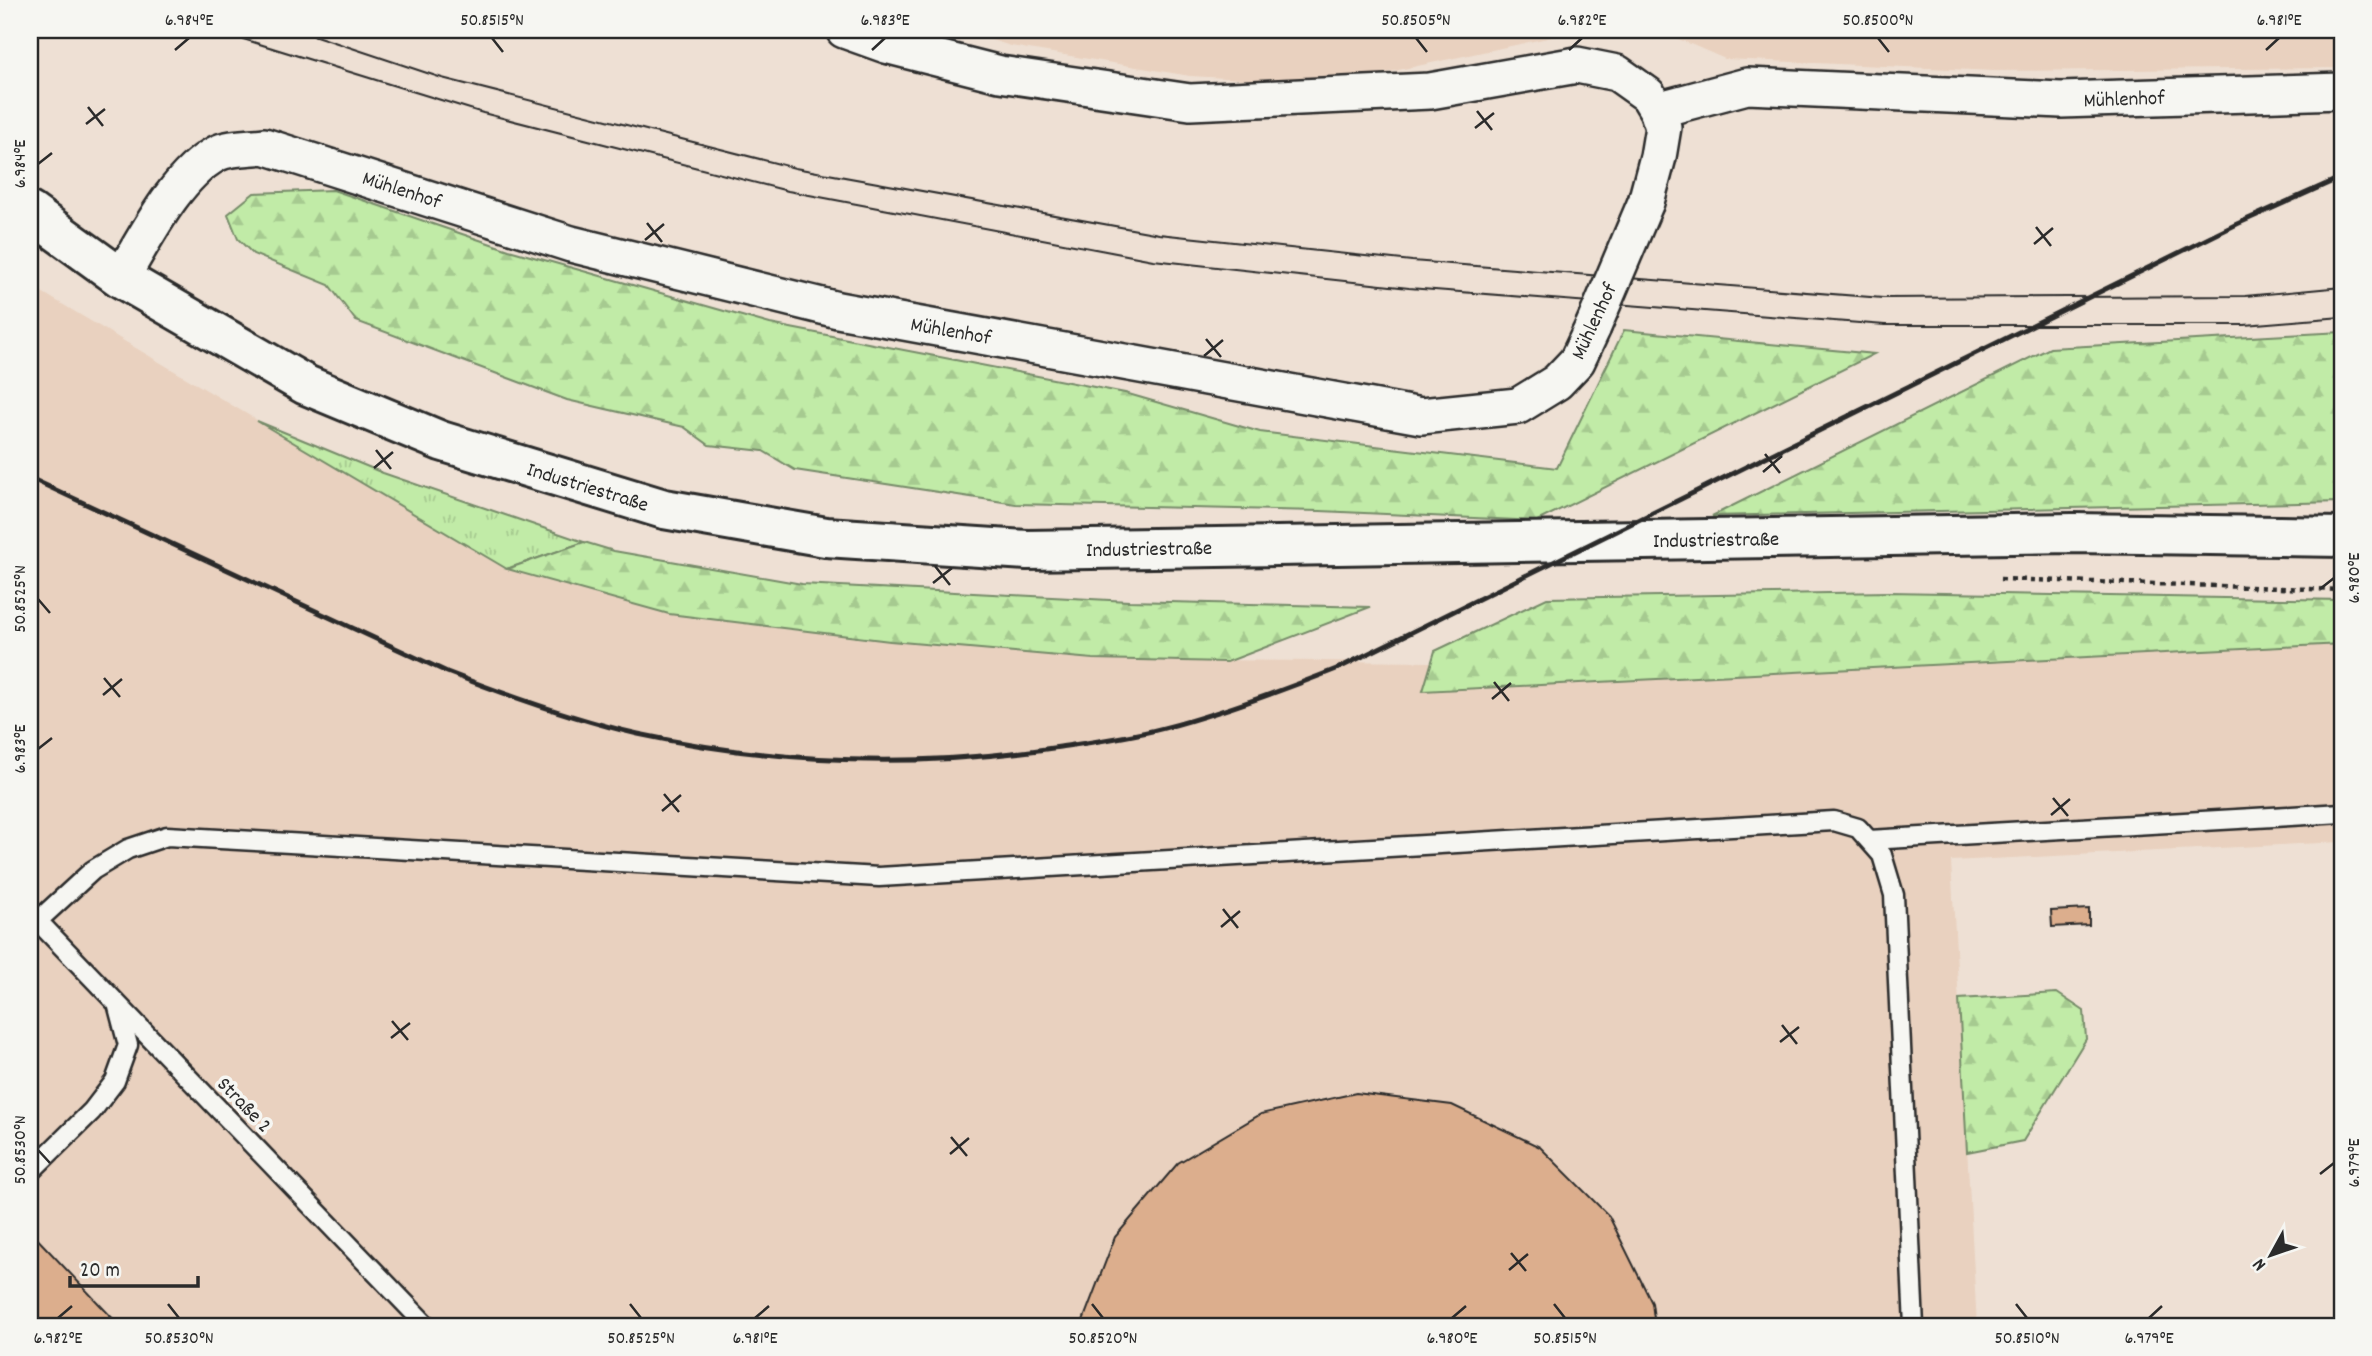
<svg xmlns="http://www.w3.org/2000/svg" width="2372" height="1356" font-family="Dekko,sans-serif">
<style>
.built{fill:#e9d1bf}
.grass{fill:url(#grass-tufts);stroke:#768b69;stroke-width:2}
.forest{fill:url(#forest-firs);stroke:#768b69;stroke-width:2}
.building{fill:#dcae8d;stroke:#2b2b2b;stroke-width:2}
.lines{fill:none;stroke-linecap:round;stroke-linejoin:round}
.service-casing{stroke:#2b2b2b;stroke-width:23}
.minor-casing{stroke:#2b2b2b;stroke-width:40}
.secondary-casing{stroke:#2b2b2b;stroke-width:44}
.path{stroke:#2b2b2b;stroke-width:4.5;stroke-dasharray:5 5;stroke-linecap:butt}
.service{stroke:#f6f6f2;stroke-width:18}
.minor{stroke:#f6f6f2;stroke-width:35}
.secondary{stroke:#f6f6f2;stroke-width:38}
.tram{stroke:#2b2b2b;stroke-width:2}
.rail{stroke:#2b2b2b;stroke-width:5}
.minor-bridge-casing{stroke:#2b2b2b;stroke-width:40;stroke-linecap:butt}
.minor-bridge{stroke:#f6f6f2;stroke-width:35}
.ticks{fill:none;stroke:#2b2b2b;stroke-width:2.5}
.labels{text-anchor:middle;stroke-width:7;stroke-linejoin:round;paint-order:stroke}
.street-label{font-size:21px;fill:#2b2b2b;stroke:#f6f6f2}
.neatline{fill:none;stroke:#2b2b2b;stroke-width:2.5}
.ticks-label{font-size:18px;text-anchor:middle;fill:#2b2b2b}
</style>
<defs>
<pattern id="grass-tufts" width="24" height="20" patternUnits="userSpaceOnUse" patternTransform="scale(1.75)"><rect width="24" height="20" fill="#c1eba7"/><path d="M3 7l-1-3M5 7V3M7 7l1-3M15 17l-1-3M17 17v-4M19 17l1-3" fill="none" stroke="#a6ca90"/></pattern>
<pattern id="forest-firs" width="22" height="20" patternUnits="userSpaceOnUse" patternTransform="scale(1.75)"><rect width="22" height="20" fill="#c1eba7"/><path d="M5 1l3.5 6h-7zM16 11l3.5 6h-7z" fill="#a6ca90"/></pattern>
</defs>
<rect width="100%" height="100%" fill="#eee0d4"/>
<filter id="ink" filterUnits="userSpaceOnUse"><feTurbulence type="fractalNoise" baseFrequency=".0143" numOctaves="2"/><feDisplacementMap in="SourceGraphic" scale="14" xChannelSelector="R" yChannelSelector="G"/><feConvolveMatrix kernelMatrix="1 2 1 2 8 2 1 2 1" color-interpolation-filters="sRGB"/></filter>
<g filter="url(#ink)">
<path class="built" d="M958,30H1585L1333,84L1190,76L1011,46Z
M1658,30H2342V68L1995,71L1725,59Z
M30,285L507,569L669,614L1093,659L1433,662L1424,691L2342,644V842L1951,861L1977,1326H30Z"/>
<path class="grass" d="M257,421L383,473L584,542L507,569Z"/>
<path class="forest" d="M333,190L509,250L770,324L1125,393L1260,432L1557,468L1624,330L1874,354L1537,521L1320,511L1016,504L795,470L763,451L709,445L684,427L567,400L356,321L329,285L253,254L238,239L228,214L254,193Z
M2342,332V502L1712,516L2050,348Z
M584,542L614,551L802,584L1129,601L1370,607L1227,662L1093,659L890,641L669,614L507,569Z
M1889,592L2342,600V644L1423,691L1435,651L1547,598Z
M2057,993L2084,1011L2086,1039L2023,1141L1967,1152L1959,999Z"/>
<path class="building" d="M1196,30H1244L1243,38L1196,34Z
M2089,909V925L2052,927L2051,911Z
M1356,1093L1452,1105L1540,1147L1609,1216L1652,1303L1655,1326H1081L1115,1237L1178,1163L1261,1114Z
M30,1231L120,1326H30Z"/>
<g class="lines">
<defs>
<path id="service" d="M1869,840L2342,813
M30,913L427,1326
M30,928L93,870L128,849L167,836L879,877L1834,821L1858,828L1882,855L1894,895L1914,1326
M30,1172L92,1111L115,1081L128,1045L118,1007"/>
<path id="minor" d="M844,30L886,45L1000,74L1190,102L1430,91L1577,65L1617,73L1648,95L1657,110L1663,127L1658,157L1646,202
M1657,110L1747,86L2061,100L2342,91
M121,278C145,239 175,176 216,154C228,147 250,148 264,146L571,244L838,310L1421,416L1518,406L1557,382L1577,361L1593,327"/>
<path id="secondary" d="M30,212L121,278L306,385L441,441L664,509L826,537L1027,550L2073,533L2342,537"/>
</defs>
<use href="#service" class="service-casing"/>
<use href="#minor" class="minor-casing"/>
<use href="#secondary" class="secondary-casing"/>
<path class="path" d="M2000,579L2342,590"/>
<use href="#service" class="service"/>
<use href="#minor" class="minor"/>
<use href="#secondary" class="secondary"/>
<path class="tram" d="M214,30L483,113L788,191L1153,260L1409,288L1885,325H2244L2342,317
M298,30L442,78L795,168L1159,234L1412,261L1883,298L2245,296L2342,287"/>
<path class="rail" d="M30,478L447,672C509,696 573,719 638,734C777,764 920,768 1060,747C1094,742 1130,737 1164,728C1224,712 1281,691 1339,668L2237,224L2342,177"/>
<defs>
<path id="minor-bridge" d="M1593,327L1646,202"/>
</defs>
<use href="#minor-bridge" class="minor-bridge-casing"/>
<use href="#minor-bridge" class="minor-bridge"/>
</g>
</g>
<path class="ticks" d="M492,38L503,52M1416,38L1427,52M1878,38L1889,52M175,50L189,38M872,50L885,38M1569,50L1582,38M2266,50L2279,38M88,107L103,126M1477,111L1492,130M86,124L105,109M1475,128L1494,113M38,164L52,153M647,223L662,242M2036,227L2051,246M645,240L664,224M2034,244L2053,228M1206,339L1221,357M1204,356L1223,340M376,450L391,469M1765,454L1780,473M374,468L393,452M1763,472L1782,456M935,566L950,585M933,583L952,568M2320,589L2334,578M38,599L50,613M104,678L120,697M1494,682L1509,701M103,695L122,679M1492,699L1511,683M38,749L52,738M664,794L679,812M2053,798L2068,816M662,811L681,795M2051,815L2070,799M1223,909L1238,928M1221,927L1240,911M392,1021L408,1040M1782,1025L1797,1044M391,1038L410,1023M1780,1042L1799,1027M951,1137L967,1156M38,1150L50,1163M950,1154L969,1138M2320,1174L2334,1163M1511,1253L1526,1271M1509,1270L1528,1254M168,1304L179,1318M630,1304L641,1318M1092,1304L1103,1318M1554,1304L1565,1318M2016,1304L2027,1318M58,1318L72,1306M755,1318L769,1306M1452,1318L1466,1306M2149,1318L2162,1306"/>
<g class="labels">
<g class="street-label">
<text transform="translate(2124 98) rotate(-2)" y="7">Mühlenhof</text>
<text transform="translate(402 189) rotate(18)" y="7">Mühlenhof</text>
<text transform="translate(1593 321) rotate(-65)" y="7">Mühlenhof</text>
<text transform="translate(951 330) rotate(10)" y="7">Mühlenhof</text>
<text transform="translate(588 486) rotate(17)" y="7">Industriestraße</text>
<text transform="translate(1716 539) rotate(-1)" y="7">Industriestraße</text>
<text transform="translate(1149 548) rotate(-1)" y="7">Industriestraße</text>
<text transform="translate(245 1104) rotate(46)" y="7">Straße 2</text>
</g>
</g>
<rect width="2372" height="1356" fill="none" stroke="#f6f6f2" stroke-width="77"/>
<g transform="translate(2271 1255) rotate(230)" stroke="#f6f6f2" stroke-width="5" paint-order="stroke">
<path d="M0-5L12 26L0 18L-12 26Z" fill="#2b2b2b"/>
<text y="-10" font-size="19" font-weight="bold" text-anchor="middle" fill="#2b2b2b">N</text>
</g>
<path d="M70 1276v10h128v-10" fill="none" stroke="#2b2b2b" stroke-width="3.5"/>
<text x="80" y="1276" font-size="21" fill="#2b2b2b" stroke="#f6f6f2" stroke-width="5" paint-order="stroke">20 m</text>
<rect x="38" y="38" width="2296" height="1280" class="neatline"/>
<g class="ticks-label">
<text x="189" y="25">6.984°E</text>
<text x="492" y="25">50.8515°N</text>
<text x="885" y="25">6.983°E</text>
<text x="1416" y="25">50.8505°N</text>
<text x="1582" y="25">6.982°E</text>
<text x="1878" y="25">50.8500°N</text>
<text x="2279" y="25">6.981°E</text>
<text transform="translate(19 164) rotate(-90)" y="6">6.984°E</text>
<text transform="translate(2353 578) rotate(-90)" y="6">6.980°E</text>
<text transform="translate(19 599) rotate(-90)" y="6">50.8525°N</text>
<text transform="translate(19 749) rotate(-90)" y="6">6.983°E</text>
<text transform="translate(19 1150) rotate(-90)" y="6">50.8530°N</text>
<text transform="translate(2353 1163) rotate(-90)" y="6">6.979°E</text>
<text x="58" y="1343">6.982°E</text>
<text x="179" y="1343">50.8530°N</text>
<text x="641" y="1343">50.8525°N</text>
<text x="755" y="1343">6.981°E</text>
<text x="1103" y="1343">50.8520°N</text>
<text x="1452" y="1343">6.980°E</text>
<text x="1565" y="1343">50.8515°N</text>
<text x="2027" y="1343">50.8510°N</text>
<text x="2149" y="1343">6.979°E</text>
</g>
</svg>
